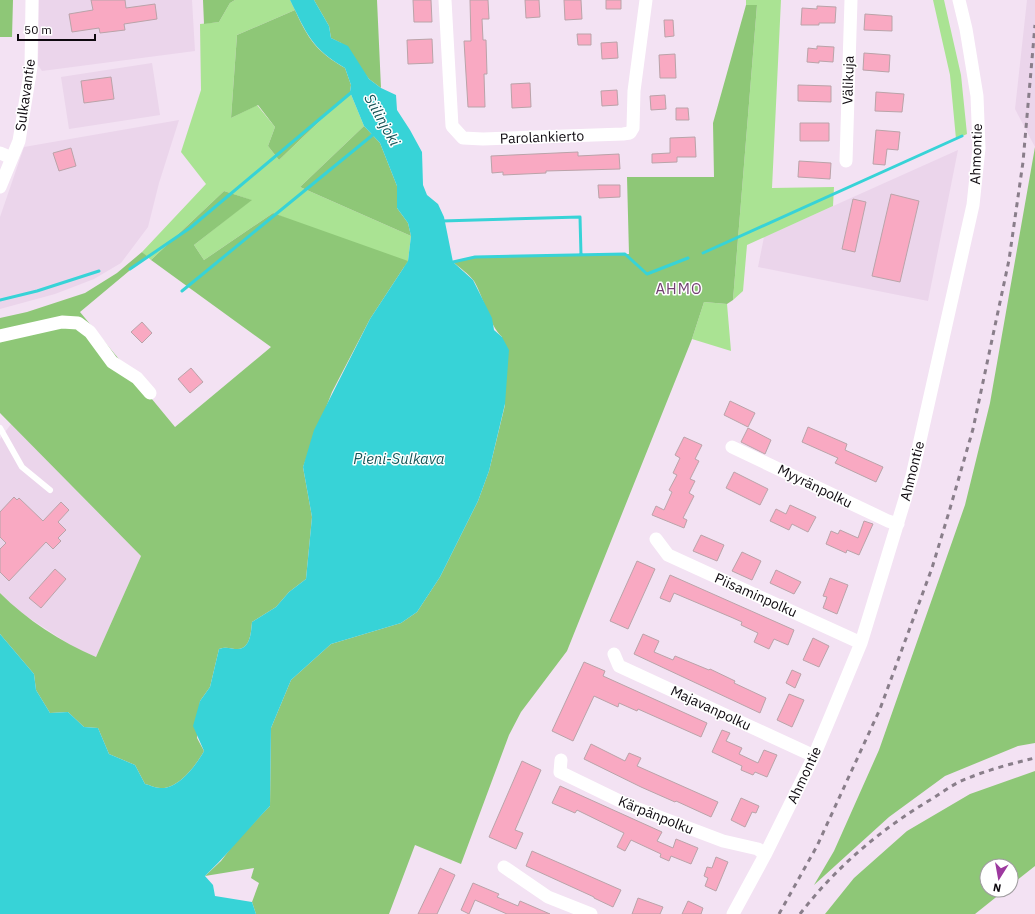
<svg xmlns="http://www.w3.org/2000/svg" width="1035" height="914" font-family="'IBM Plex Sans',sans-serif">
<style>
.built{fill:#ebd5eb}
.green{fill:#aae393}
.forest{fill:#8ec777}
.water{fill:#37d3d7}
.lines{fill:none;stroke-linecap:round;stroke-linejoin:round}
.stream{stroke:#37d3d7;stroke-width:3}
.building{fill:#f9a9c2;stroke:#baa3a9}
.lane{stroke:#fff;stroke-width:6}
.street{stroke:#fff;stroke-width:13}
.rail{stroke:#897e8a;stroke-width:3;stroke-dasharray:5 5;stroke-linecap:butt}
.labels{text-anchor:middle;stroke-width:3;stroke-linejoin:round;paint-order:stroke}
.street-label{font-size:14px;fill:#0e090f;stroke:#fff}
.water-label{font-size:15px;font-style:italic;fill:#165557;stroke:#fff}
.neighbourhood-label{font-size:15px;letter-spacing:1px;fill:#734073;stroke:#fff}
</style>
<rect width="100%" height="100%" fill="#f3e2f3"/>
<path class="built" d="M39,0H192L195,51L42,71L38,65Z
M1027,0H1035V147L1015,109Z
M152,63L160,115L69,129L61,77Z
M179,120L159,183L148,227L121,263L94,279L55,294L0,309V217L24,147Z
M958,150L928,301L758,267L764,237Z
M11,424L141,556L96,657L75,648L17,610L0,593V439Z"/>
<path class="green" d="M235,0H290L295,10L237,35L231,118L257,105L275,127L268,146L279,160L350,92L364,126L300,187L411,236L408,261L411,270L273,213L204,260L194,245L251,200L224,191L151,260L142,252L206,184L181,152L201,90L200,24L219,22L230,3Z
M746,0H781L772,188L834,187L833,206L747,245L743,291L733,300L757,5H746Z
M933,0H944L961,75L967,134L956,139L950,75Z
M704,302L727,304L731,351L692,339Z"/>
<path class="forest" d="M0,0H13L12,37H0Z
M203,0H235L230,3L219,22L204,24Z
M314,0H377L381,88L369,79L341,43L331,38L329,26Z
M746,5H757L733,300L727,304L704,302L692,339L567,651L521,712L509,735L461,864L415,845L389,914H256L252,902L259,883L251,878L254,868L205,876L221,861L237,840L270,806L271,728L291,680L331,644L401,623L417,612L440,577L478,501L489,471L505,405L502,337C489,325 484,298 474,281C469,274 460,268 453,262L475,257L629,254L627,177H714L713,123Z
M295,10C308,39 317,52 345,68L351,85L350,92L279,160L268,146L275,127L258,105L231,118L237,35Z
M364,126L380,143L397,186V208L408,223L411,236L300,187Z
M1035,147V743L1018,746L945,776L889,817L814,885L834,851L879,750L965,505L990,403Z
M224,191L252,200L194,245L204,260L273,213L408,261L370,319L332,392L303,467L312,517L306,579L289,592L276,607L252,622C251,631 251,648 238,649C231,649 227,646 219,649L210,687L200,701L197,738L204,751C197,764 178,790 160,788C155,788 150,785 145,784L135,765L109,754L98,728L84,727L68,712L50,713L36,690L34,674L0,634V593C27,620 61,642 96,657L141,556L0,413V318L27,312L85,293L117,273L142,252L147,256L80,312L175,427L271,347L151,260Z
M1035,771V866L1011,885V866H987V890H1005L975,914H825L854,878L907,831L970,794Z"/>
<path class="water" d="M290,0H314L329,26L331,38L348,46L369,79L381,88L396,95L397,110L410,130L422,152L423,185L427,195L438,204L444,217L453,262L473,280L492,318L494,330L502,337L509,350L505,404L489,471L478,501L440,577L417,612L401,623L331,644L291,680L271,728L270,806C248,829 228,854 205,876L213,885L215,896L252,902L256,914H0V634L34,674L36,690L50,713L68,712L84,727L98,728L109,754L135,765L145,784C150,785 155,788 160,788C178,790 197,764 204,751L193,726L200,701L210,687L219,649C227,646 231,649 238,649C251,648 251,631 252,622L276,607L289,592L306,579L312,517L303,467L314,430L370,319L408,261L411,236L408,223L397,208V186L380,143L364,126L350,92L351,85L345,68C311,48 307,34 290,0Z"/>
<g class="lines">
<path class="stream" d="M442,221L580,217L581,255
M703,253L962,136
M453,262L475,257L625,254L647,274L688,258
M130,269L190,228L353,91
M182,291L375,133
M0,300L37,291L99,271"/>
</g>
<path class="building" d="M91,0H125L126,8L155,4L157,19L124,24L125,30L100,33L99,28L72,32L69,14L93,10Z
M413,0H431L432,22H414Z
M470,0H488L489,19H482L483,40H486L487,74H484L485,107H468L464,41H471Z
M525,0H539L540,17L526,18Z
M564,0H581L582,19L565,20Z
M606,0H621V9H606Z
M817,6L836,7L835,23H819V25H801L802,8L817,9Z
M865,14L892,16V31L864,30Z
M664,20H673L674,36L665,37Z
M577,34H591V45H578Z
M432,39L433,63L408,64L407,40Z
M617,42L618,58L602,59L601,43Z
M817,46L834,47L833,62L819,61V63L807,62L808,48L817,49Z
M864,53L890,55L889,72L863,70Z
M675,54L676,78H660L659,55Z
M111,77L114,99L84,103L81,81Z
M530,83L531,107L512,108L511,84Z
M798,85L831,86V102L798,101Z
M617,90L618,105L602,106L601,91Z
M876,92L904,94L902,112L875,111Z
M665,95L666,109L651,110L650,96Z
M676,108H688L689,120H676Z
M800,123H829V141H800Z
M876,130L900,132L898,150L887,149L885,165L873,164Z
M695,137L696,157H677V162L652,163V154L670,153V138Z
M71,148L76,166L59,171L53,153Z
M578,152V156L619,154L620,169L546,171V173L503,175V172L492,173L491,156Z
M799,161L831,163L830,179L798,177Z
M598,185H620V197L599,198Z
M891,194L919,201L900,282L872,276Z
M853,199L866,202L855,252L842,249Z
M142,322L152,333L142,343L131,332Z
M191,368L203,382L190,393L178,379Z
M730,401L755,413L748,427L724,415Z
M808,427L847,444L845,450L883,467L876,482L835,463L838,458L802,442Z
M748,428L771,440L765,454L741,442Z
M684,437L702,445L695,459L699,461L690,479L695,481L689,493L694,496L683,518L687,520L684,528L652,515L656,506L664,510L672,492L669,490L677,475L673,473L680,458L675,455Z
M734,472L768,489L760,505L726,488Z
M14,497L17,500L19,498L43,521L61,502L69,510L58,522L66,530L58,538L61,541L53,549L46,542L9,581L0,572V549L6,543L0,537V512Z
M790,505L816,517L808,532L792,524L789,530L770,521L776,509L786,514Z
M864,521L873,524L859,555L847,550L846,553L826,544L831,531L838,534L840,530L858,538Z
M701,535L724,545L717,561L693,551Z
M742,552L761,561L752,580L732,571Z
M637,561L655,569L628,629L610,621Z
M55,569L66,579L41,608L29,598Z
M776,570L801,582L794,594L770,583Z
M670,575L794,630L788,645L774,639L769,649L754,642L758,633L741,625L742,622L733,618L674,593L670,602L660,598Z
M830,578L848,585L837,614L823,608L827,597L823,596Z
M643,634L659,641L654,652L673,660L675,656L709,670L710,669L735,681L734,683L766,698L760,713L634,654Z
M813,638L829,646L819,667L803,660Z
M584,662L605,671L603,676L707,723L701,737L638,709L637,711L619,703L618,707L594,696L573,741L552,731Z
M792,670L801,674L795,688L786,683Z
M789,694L804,700L792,727L777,720Z
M722,730L730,733L726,741L742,748L739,754L758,763L764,750L777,755L767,777L755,772L753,775L741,770L742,766L712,752Z
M591,744L625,761L629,753L641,758L637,766L718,802L711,817L676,801L675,802L641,787L584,759Z
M522,761L541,770L515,830L523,833L516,849L489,837Z
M560,786L662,832L657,841L673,848L676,839L698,848L691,864L671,856L669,861L660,857L661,854L631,840L625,851L617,847L624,833L577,810L575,813L552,803Z
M741,798L759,806L756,813L752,812L745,827L731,820Z
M532,851L621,890L613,907L594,898V897L526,866Z
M716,857L728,862L716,891L705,886L708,878L704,876L707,867L712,868Z
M440,868L455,875L437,914H418Z
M473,883L499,894L497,897L518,906L520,901L550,914H507L475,900L469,914L461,910Z
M638,898L663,907L660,914H632Z
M688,901L703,908L701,914H682Z"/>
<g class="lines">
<path class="lane" d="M0,428L22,467L50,490"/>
<path class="street" d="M445,0L452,126L463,138L483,139L623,134L630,133L633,128L634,91L646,0
M0,153L12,158
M846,161L851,0
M0,187L19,141L31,67L32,0
M0,336L62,322L78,323L90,332L112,362L137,378L150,393
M732,447L888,521L898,524
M656,539L668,555L861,643
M614,654L619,666L814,756
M561,760L560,772L628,805L723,841L758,849L765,855
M504,867L548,897L591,914
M733,914L765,855L814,756L832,713L861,643L912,476L973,205L979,148L977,96L966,29L959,0"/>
<path class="rail" d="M779,914L817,846L880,709L932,568L949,512L973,429L1009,260L1023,162L1035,25
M800,914C836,867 880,830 930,800C940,794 949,787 959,782C983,771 1010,764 1035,758"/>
</g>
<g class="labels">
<g class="street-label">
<text transform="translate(848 80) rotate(-88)" y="5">Välikuja</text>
<text transform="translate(25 95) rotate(-82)" y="5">Sulkavantie</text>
<text transform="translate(542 137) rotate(-2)" y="5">Parolankierto</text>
<text transform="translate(976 154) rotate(-88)" y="5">Ahmontie</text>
<text transform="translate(912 471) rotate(-76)" y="5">Ahmontie</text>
<text transform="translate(815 486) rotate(26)" y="5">Myyränpolku</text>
<text transform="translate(756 595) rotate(24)" y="5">Piisaminpolku</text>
<text transform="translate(711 708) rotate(25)" y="5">Majavanpolku</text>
<text transform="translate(804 775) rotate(-65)" y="5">Ahmontie</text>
<text transform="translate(656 815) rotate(22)" y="5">Kärpänpolku</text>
</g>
<g class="water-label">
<text transform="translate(382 120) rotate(61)" y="5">Siilinjoki</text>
<text x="399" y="464">Pieni-Sulkava</text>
</g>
<g class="neighbourhood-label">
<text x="679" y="294">AHMO</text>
</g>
</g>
<g transform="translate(999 878) rotate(191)"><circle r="19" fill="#ffffff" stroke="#9f9d9f"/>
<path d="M0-3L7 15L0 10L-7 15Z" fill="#9d399f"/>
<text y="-6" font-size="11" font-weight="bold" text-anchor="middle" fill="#0e090f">N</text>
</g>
<path d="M18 34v6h77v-6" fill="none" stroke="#0e090f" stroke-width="2"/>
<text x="24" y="34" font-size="12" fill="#0e090f" stroke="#ffffff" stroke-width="3" paint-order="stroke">50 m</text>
</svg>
